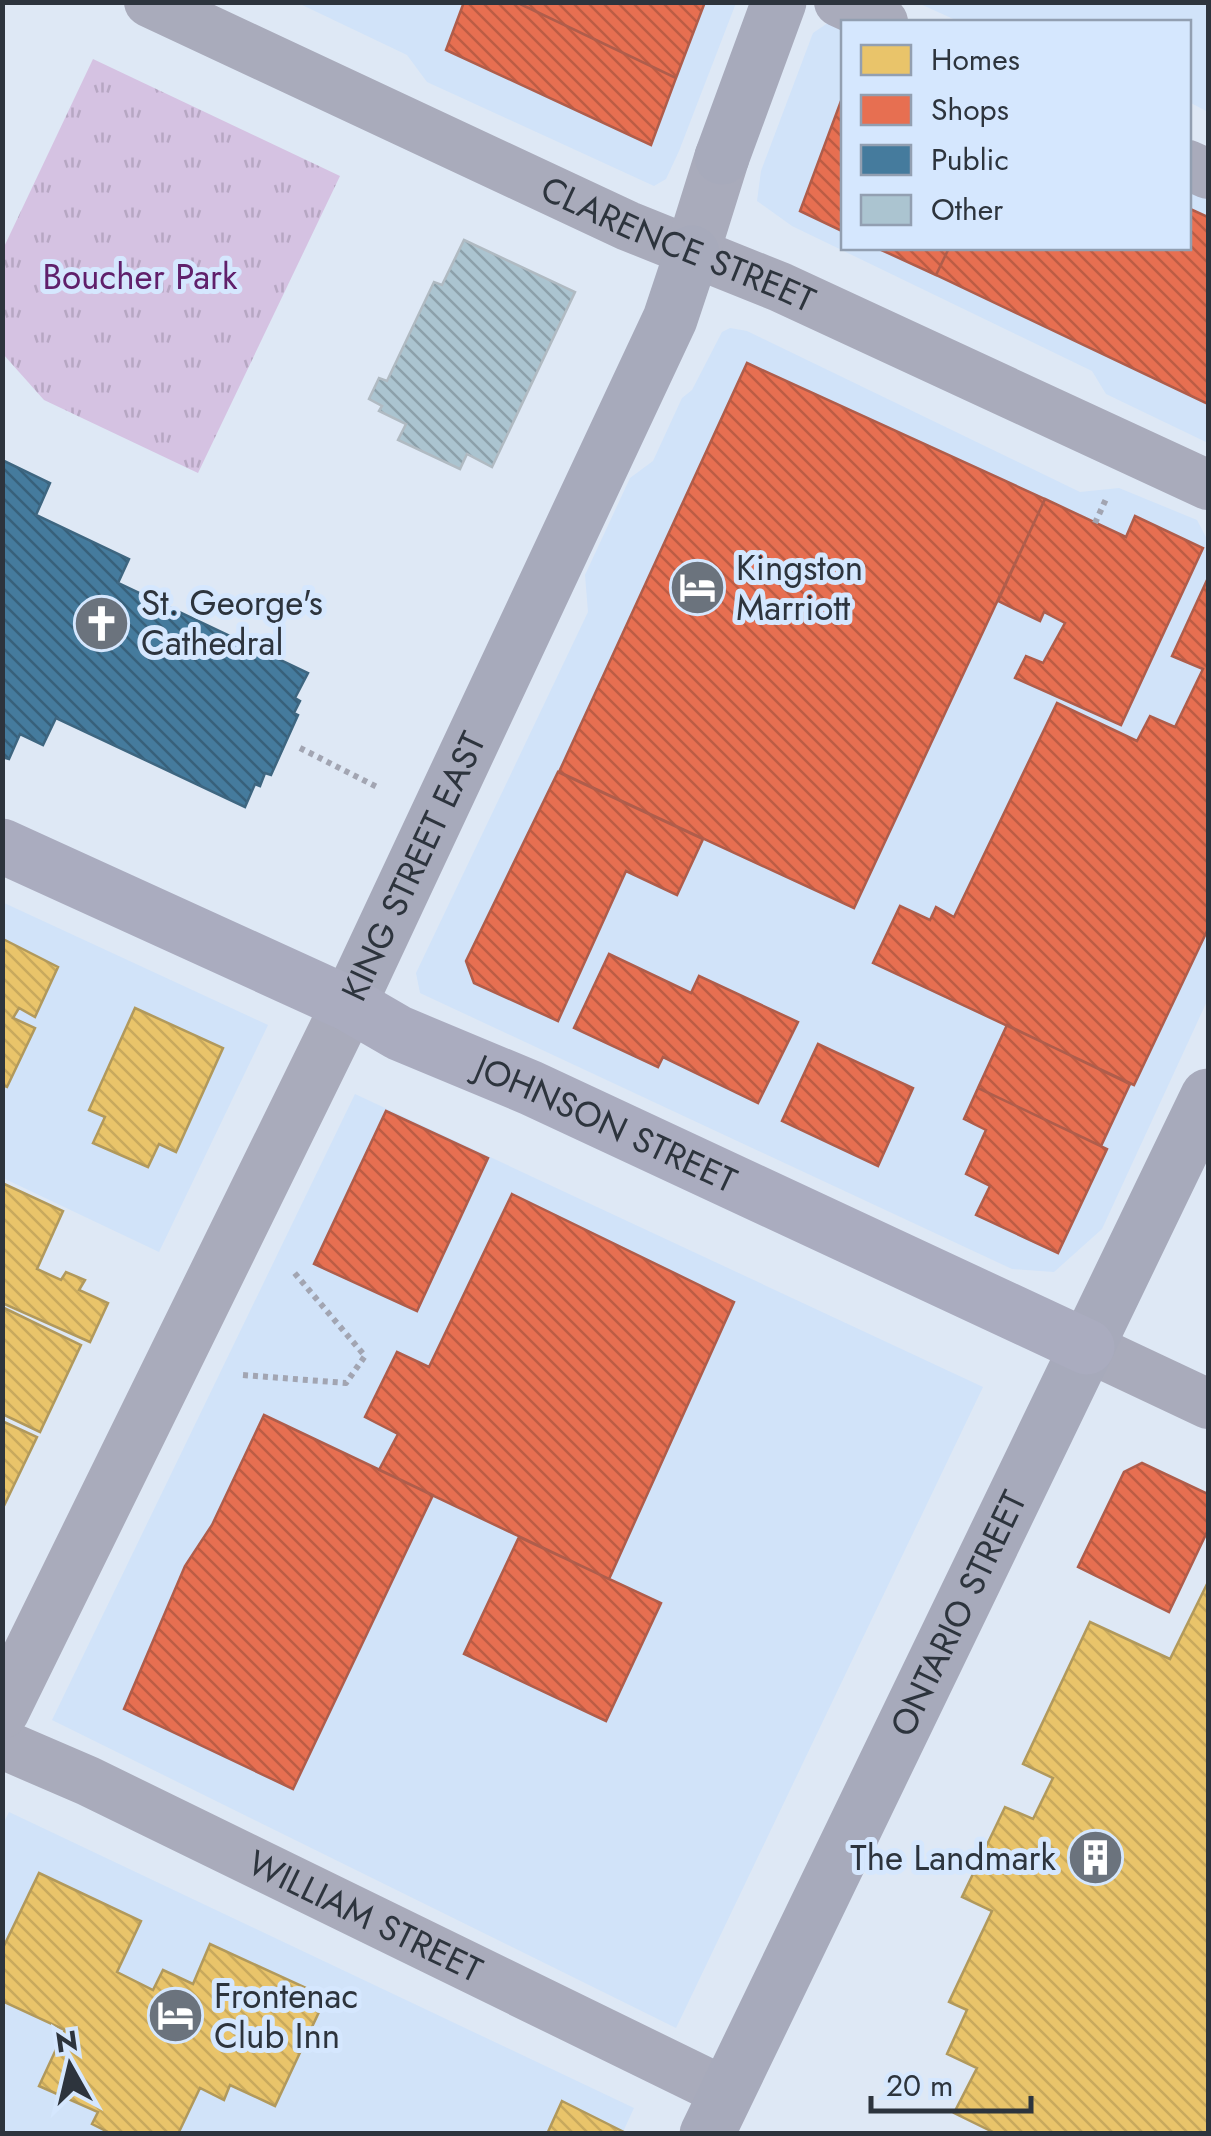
<svg xmlns="http://www.w3.org/2000/svg" width="1211" height="2136" font-family="Jost,sans-serif">
<style>
.built{fill:#d1e3f9}
.park{fill:url(#park-tufts)}
.homes{fill:url(#homes-back-hatch);stroke:#b1995c;stroke-width:2.5}
.shops{fill:url(#shops-back-hatch);stroke:#af5d4b;stroke-width:2.5}
.public{fill:url(#public-back-hatch);stroke:#3e6680;stroke-width:2.5}
.building{fill:url(#building-back-hatch);stroke:#b0bac2;stroke-width:2.5}
.lines{fill:none;stroke-linecap:round;stroke-linejoin:round}
.path{stroke:#a2a5b2;stroke-width:6;stroke-dasharray:5 5;stroke-linecap:butt}
.minor{stroke:#a9abbb;stroke-width:50}
.tertiary{stroke:#a9abbb;stroke-width:55}
.secondary{stroke:#a7aabb;stroke-width:55}
.primary{stroke:#aaacbf;stroke-width:55}
.labels{text-anchor:middle;stroke-width:10;stroke-linejoin:round;paint-order:stroke}
.street-label{font-size:35px;fill:#2d343d;stroke:#d5e7fe}
.park-label{font-size:35px;fill:#60206b;stroke:#d5e7fe}
.poi-label{font-size:35px;fill:#2d343d;stroke:#d5e7fe;text-anchor:start}
</style>
<defs>
<pattern id="park-tufts" width="24" height="20" patternUnits="userSpaceOnUse" patternTransform="scale(2.5)"><rect width="24" height="20" fill="#d5c2e2"/><path d="M3 7l-1-3M5 7V3M7 7l1-3M15 17l-1-3M17 17v-4M19 17l1-3" fill="none" stroke="#b7a7c3"/></pattern>
<pattern id="homes-back-hatch" width="6" height="6" patternUnits="userSpaceOnUse" patternTransform="scale(2.5)"><rect width="6" height="6" fill="#e9c46a"/><path d="M-1 5l2 2M0 0l6 6M5-1l2 2" fill="none" stroke="#c8a95d"/></pattern>
<pattern id="shops-back-hatch" width="6" height="6" patternUnits="userSpaceOnUse" patternTransform="scale(2.5)"><rect width="6" height="6" fill="#e76f51"/><path d="M-1 5l2 2M0 0l6 6M5-1l2 2" fill="none" stroke="#bc5c44"/></pattern>
<pattern id="public-back-hatch" width="6" height="6" patternUnits="userSpaceOnUse" patternTransform="scale(2.5)"><rect width="6" height="6" fill="#457b9d"/><path d="M-1 5l2 2M0 0l6 6M5-1l2 2" fill="none" stroke="#37607a"/></pattern>
<pattern id="building-back-hatch" width="6" height="6" patternUnits="userSpaceOnUse" patternTransform="scale(2.5)"><rect width="6" height="6" fill="#abc4d0"/><path d="M-1 5l2 2M0 0l6 6M5-1l2 2" fill="none" stroke="#8ca0aa"/></pattern>
</defs>
<rect width="100%" height="100%" fill="#dee8f5"/>
<path class="built" d="M298,3H736L679,151L666,179L654,186L427,82L407,55Z
M918,3H1208V112L1189,102L1188,22H960Z
M835,18L844,22V248H1188L1189,168L1208,178V443L1106,394L1092,371L792,226L757,201L761,171L813,33Z
M730,328L747,331L1080,492L1119,488L1197,520L1208,541V999L1102,1229L1054,1272L1012,1269L420,993L416,973L588,612L585,575L630,478L653,461L682,398L692,390L722,332Z
M2,902L268,1025L159,1252L3,1178Z
M355,1094L983,1387L676,2028L52,1720Z
M9,1812L634,2108L622,2134H3L2,1826Z"/>
<path class="park" d="M93,59L340,176L198,473L44,400L3,354V249Z"/>
<path class="homes" d="M3,939L58,967L35,1017L19,1008L13,1018L35,1028L7,1087L2,1085Z
M135,1008L223,1048L176,1152L159,1144L148,1167L93,1143L105,1117L89,1110Z
M2,1183L63,1211L37,1269L61,1280L66,1272L85,1280L79,1290L108,1303L90,1342L2,1303Z
M2,1307L81,1345L40,1432L2,1414Z
M2,1421L37,1437L2,1510Z
M1208,1582V2134H997L954,2113L977,2068L947,2054L967,2010L949,2002L992,1911L962,1897L1005,1807L1033,1819L1053,1778L1023,1764L1090,1622L1170,1659Z
M39,1873L141,1921L117,1972L153,1990L163,1970L193,1984L210,1944L326,1997L275,2106L230,2085L224,2100L200,2088L178,2134H112L92,2124L98,2112L39,2086L65,2030L2,2001V1950Z
M562,2101L628,2134H547Z"/>
<path class="shops" d="M464,2H516L676,78L651,145L446,50Z
M516,2H705L676,78Z
M844,93V232L800,211Z
M1188,208L1208,217V404L936,275L949,248H1188Z
M877,248H949L936,275Z
M747,363L1045,499L854,908L559,772Z
M1045,499L1126,537L1135,516L1203,548L1121,725L1015,678L1026,656L1043,663L1065,623L1044,612L1040,621L998,601Z
M1207,580L1208,929L1134,1085L873,963L900,906L930,920L936,907L954,917L1057,703L1137,741L1150,716L1175,727L1203,669L1172,656Z
M558,772L703,839L677,895L626,871L558,1021L474,983L466,961Z
M609,954L691,993L699,976L798,1022L758,1103L663,1057L658,1067L574,1028Z
M1007,1025L1130,1084L1101,1146L978,1088Z
M818,1044L913,1088L878,1166L782,1121Z
M978,1088L1107,1149L1058,1253L976,1215L990,1186L966,1174L986,1130L964,1119Z
M386,1111L488,1158L417,1311L314,1264Z
M512,1194L734,1302L609,1579L379,1470L398,1434L365,1417L397,1352L429,1367Z
M264,1415L433,1495L293,1789L124,1709L185,1566L212,1525Z
M1142,1463L1208,1494V1530L1169,1612L1078,1567L1124,1472Z
M519,1537L661,1603L606,1721L464,1654Z"/>
<path class="public" d="M2,460L50,483L36,515L129,559L118,583L308,673L295,698L300,701L294,713L298,715L271,775L265,773L260,786L255,784L245,807L56,718L43,745L20,734L9,759L2,757Z"/>
<path class="building" d="M464,240L575,292L492,467L467,454L460,469L398,440L406,424L379,411L382,406L369,399L379,378L387,381L434,282L442,285Z"/>
<g class="lines">
<path class="path" d="M1095,523L1107,497
M300,748L377,787
M243,1375L346,1383L365,1356L292,1270"/>
<g class="minor">
<path id="s1" d="M149,2L628,226L780,287L1208,485"/>
<path d="M839,2L883,22"/>
<path d="M1188,165L1208,174"/>
<path d="M1087,1347L1208,1404"/>
<path id="s2" d="M2,1744L88,1781L727,2093"/>
</g>
<path class="tertiary" d="M692,253L722,157
M2,1711L349,1004"/>
<g class="secondary">
<path d="M722,157L779,2"/>
<path id="s3" d="M349,1004L670,319L692,253"/>
<path id="s4" d="M707,2134L1208,1096"/>
</g>
<path class="primary" id="s5" d="M2,846L349,1004L399,1033L531,1088L1087,1347"/>
</g>
<defs>
<symbol id="hotel-disc" viewBox="-11 -11 22 22"><circle r="9.5" fill="#6b737d" stroke="#d5e7fe"/><path d="M-6-4.5h1.5V1H6V5H4.5V3h-9V5H-6ZM-4 0a1.8 1.8 0 1 1 3.6 0ZM.5 0V-2.5h3Q6-2.5 6 0Z" fill="#fff"/></symbol>
<symbol id="church-disc" viewBox="-11 -11 22 22"><circle r="9.5" fill="#6b737d" stroke="#d5e7fe"/><path d="M-1.2-6h2.4v3.5h3.3v2.4h-3.3V6h-2.4V-.1h-3.3v-2.4h3.3Z" fill="#fff"/></symbol>
<symbol id="building-disc" viewBox="-11 -11 22 22"><circle r="9.5" fill="#6b737d" stroke="#d5e7fe"/><path d="M-4-6H4V6H1V3H-1V6H-4ZM-2.5-4.3h1.7v1.8h-1.7ZM.8-4.3h1.7v1.8H.8ZM-2.5-1h1.7V.8h-1.7ZM.8-1h1.7V.8H.8Z" fill="#fff"/></symbol>
</defs>
<g fill-rule="evenodd">
<use href="#hotel-disc" x="666" y="556" width="63" height="63"/>
<use href="#church-disc" x="70" y="592" width="63" height="63"/>
<use href="#building-disc" x="1064" y="1826" width="63" height="63"/>
<use href="#hotel-disc" x="144" y="1984" width="63" height="63"/>
</g>
<g class="labels">
<g class="street-label">
<text dy="12" stroke="none"><textPath href="#s1" startOffset="582">CLARENCE STREET</textPath></text>
<text dy="12" stroke="none"><textPath href="#s3" startOffset="152">KING STREET EAST</textPath></text>
<text dy="12" stroke="none"><textPath href="#s5" startOffset="665">JOHNSON STREET</textPath></text>
<text dy="12" stroke="none"><textPath href="#s4" startOffset="578">ONTARIO STREET</textPath></text>
<text dy="12" stroke="none"><textPath href="#s2" startOffset="402">WILLIAM STREET</textPath></text>
</g>
<g class="park-label">
<text x="140" y="289">Boucher Park</text>
</g>
<g class="poi-label">
<text x="736" y="580">Kingston<tspan x="736" dy="40">Marriott</tspan></text>
<text x="141" y="615">St. George's<tspan x="141" dy="40">Cathedral</tspan></text>
<text x="1056" y="1870" text-anchor="end">The Landmark</text>
<text x="214" y="2008">Frontenac<tspan x="214" dy="40">Club Inn</tspan></text>
</g>
</g>
<rect width="1211" height="2136" fill="none" stroke="#2d343d" stroke-width="10"/>
<rect x="841" y="20" width="350" height="230" fill="#d5e7fe" stroke="#929fb1" stroke-width="2.5"/>
<rect x="861" y="45" width="50" height="30" fill="#e9c46a" stroke="#929fb1" stroke-width="2.5"/>
<text x="931" y="70" font-size="30" fill="#2d343d">Homes</text>
<rect x="861" y="95" width="50" height="30" fill="#e76f51" stroke="#929fb1" stroke-width="2.5"/>
<text x="931" y="120" font-size="30" fill="#2d343d">Shops</text>
<rect x="861" y="145" width="50" height="30" fill="#457b9d" stroke="#929fb1" stroke-width="2.5"/>
<text x="931" y="170" font-size="30" fill="#2d343d">Public</text>
<rect x="861" y="195" width="50" height="30" fill="#abc4d0" stroke="#929fb1" stroke-width="2.5"/>
<text x="931" y="220" font-size="30" fill="#2d343d">Other</text>
<g transform="translate(70 2066) rotate(352)" stroke="#d5e7fe" stroke-width="8" paint-order="stroke">
<path d="M0-8L18 38L0 25L-18 38Z" fill="#2d343d"/>
<text y="-15" font-size="28" font-weight="bold" text-anchor="middle" fill="#2d343d">N</text>
</g>
<path d="M871 2096v15h160v-15" fill="none" stroke="#2d343d" stroke-width="5"/>
<text x="886" y="2096" font-size="30" fill="#2d343d" stroke="#d5e7fe" stroke-width="8" paint-order="stroke">20 m</text>
</svg>
